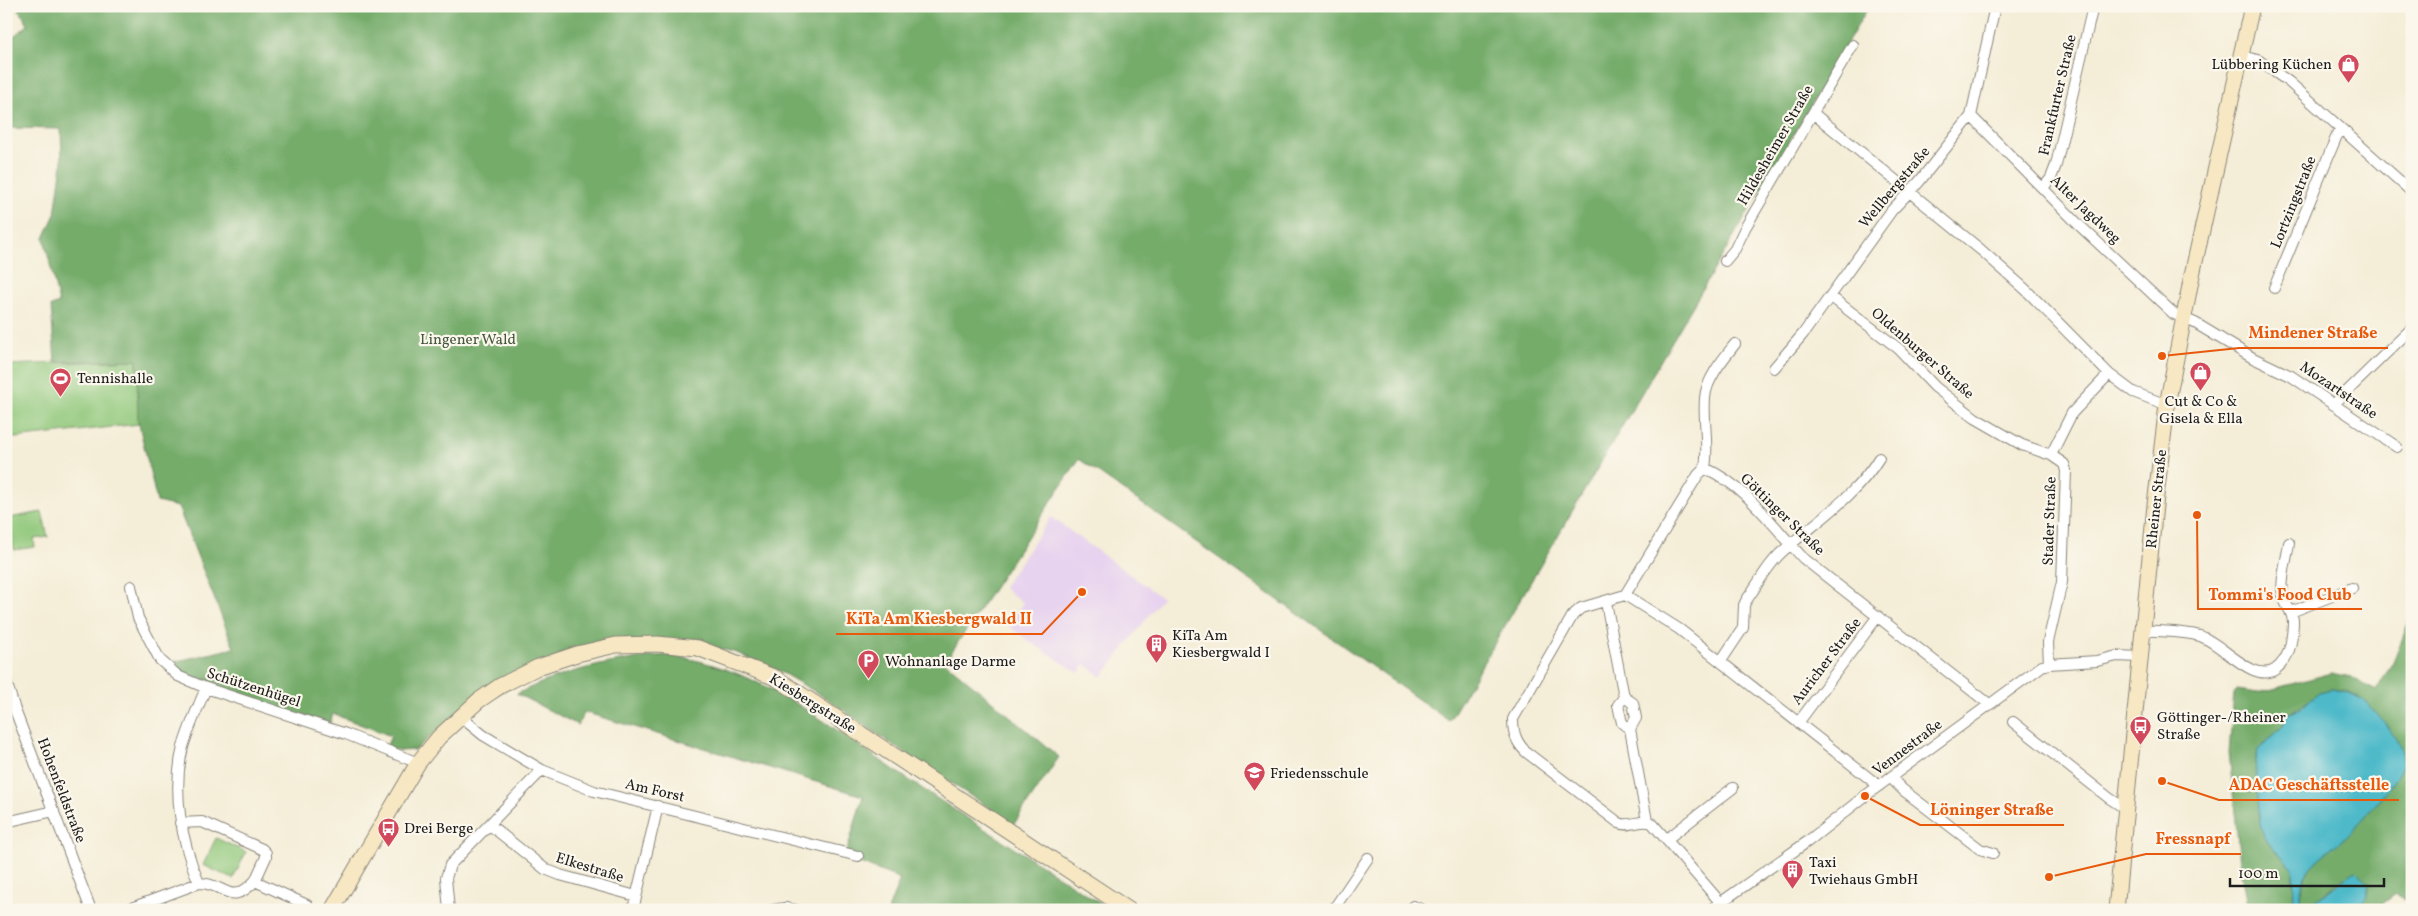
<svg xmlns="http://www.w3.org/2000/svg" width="2418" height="916" font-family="Vollkorn,serif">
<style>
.built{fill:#e7d2ef}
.green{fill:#91c87b;stroke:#56724c}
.forest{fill:#74ac6b;stroke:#486444}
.water{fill:#4db9c9;stroke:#346a72}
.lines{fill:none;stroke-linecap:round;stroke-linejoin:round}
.street-casing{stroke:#88847a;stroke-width:12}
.secondary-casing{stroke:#88847a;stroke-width:17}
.street{stroke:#fff;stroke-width:10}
.secondary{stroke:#f7e8c3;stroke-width:15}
.labels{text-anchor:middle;stroke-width:4.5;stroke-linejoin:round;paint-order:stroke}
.poi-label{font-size:15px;fill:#1c1c1c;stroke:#fbf7ec;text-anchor:start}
.street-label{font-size:15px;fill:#1c1c1c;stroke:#fbf7ec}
.park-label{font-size:15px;fill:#45583d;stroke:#fbf7ec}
.leader{fill:none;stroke:#e8590c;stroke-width:2}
.callout-dot{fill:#e8590c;stroke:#fbf7ec;stroke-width:2}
.callout-label{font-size:16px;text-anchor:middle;font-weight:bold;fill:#e8590c;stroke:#fbf7ec;stroke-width:4.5;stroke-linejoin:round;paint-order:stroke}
</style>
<rect width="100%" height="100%" fill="#fbf7ec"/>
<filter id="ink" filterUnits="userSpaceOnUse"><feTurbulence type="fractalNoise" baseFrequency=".02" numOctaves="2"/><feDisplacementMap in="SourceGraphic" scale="10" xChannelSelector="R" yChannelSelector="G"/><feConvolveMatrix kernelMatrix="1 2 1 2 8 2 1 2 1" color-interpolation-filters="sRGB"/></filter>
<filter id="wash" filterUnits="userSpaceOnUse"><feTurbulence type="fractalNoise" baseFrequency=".0096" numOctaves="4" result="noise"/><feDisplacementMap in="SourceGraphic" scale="20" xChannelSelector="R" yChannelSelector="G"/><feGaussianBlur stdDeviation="1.12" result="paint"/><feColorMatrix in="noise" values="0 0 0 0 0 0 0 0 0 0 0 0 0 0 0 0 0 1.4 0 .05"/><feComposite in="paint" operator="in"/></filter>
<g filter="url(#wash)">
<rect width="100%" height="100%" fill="#f4edd7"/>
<path class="built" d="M1051,517L1162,598L1102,677L1085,664L1079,673L1029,641L1007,625L1023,603L1003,587Z"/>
<path class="green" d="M137,360L139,424L6,439V365Z
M42,512L48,537L34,539L35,547L14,550L9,518Z
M216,838L246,852L233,879L203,865Z"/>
<path class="forest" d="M17,6H1869L1449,721L1079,459L945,662L1059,757L1014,824L897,748L826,698L779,671L737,653L698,643L586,651L456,714L415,750L398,751L386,747L391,736L333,714L330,723L222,692L180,676L169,663L234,648L178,507L157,502L138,420L137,360L55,362L51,306L59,303L44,238L55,214L62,163L61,129L6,128V42L28,25Z
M2412,613V900L2410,903L2396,894L2373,910H2351L2366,898L2340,880L2316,901L2301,906C2295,864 2333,850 2357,822L2358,696L2346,691L2332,689L2310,700L2288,714L2282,727L2258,750L2255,760L2264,837L2293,869L2294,910H2248L2241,873L2229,752L2234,693L2236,690L2258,693L2332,673L2351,677L2376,691L2395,658Z
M666,655C762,666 835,731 912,782C978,826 1045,866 1110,910H888L900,879L845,857L863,796L584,712L578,725L517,694C563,670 615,660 666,655Z"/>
<path class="water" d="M2332,689C2356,692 2370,703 2384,722C2392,734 2402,744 2403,759C2405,775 2355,829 2342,840C2319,859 2295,872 2301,906C2322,900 2337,882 2356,871L2369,884L2366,898L2351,910H2294L2293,869L2264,837L2260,825L2255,760L2258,750L2282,727L2288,714L2302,707L2319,692Z"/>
</g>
<g filter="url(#ink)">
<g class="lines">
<defs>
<path id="street" d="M2241,56L2258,60L2289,82L2412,192
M1814,114L1981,250L2025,289L2109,374L2133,392L2167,405
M1971,116L2079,225L2174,314L2195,323L2253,358L2291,376L2397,447
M2043,188L2051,178L2056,165L2093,6
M1725,261L1735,249L1745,228L1853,45
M2274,288L2340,128
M1830,296L1899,349L1935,387L1975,418L2022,445L2051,455
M1735,344C1724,358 1706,379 1705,398C1703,421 1709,444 1705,468C1747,487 1773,526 1803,558L1989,704
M1774,368L1803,334L1892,210L1919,182L1971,116L1995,6
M2334,404L2412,328
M1705,468L1698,475L1625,595L1581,608L1573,615L1513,719C1513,733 1516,742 1526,752L1619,823C1631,828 1641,818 1652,823L1720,902
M131,586L138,618L160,660L178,676L206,688L346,734L418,763
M1625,595L1679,629L1879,786
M1606,602L1624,697L1618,705L1622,723L1630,729
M2291,612L2352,588
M2143,630C2162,632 2182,631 2200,636C2222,643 2254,685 2276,669C2290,658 2292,641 2293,624C2294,613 2286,607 2283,596C2280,580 2287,559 2289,543
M1721,661L1743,628L1744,605L1746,601C1758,584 1768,564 1783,551C1817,521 1855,497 1879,458
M2049,664L2048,642L2062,582L2066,471L2064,464L2051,455L2072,413L2109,374
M6,681L15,710L91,910
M1624,697L1633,703L1636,718L1630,729L1647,821
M461,717L483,735L542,770L594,791L858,856
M2013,722L2109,798L2126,809
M1798,723L1878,616
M1891,778L1903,790L1980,849L1993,853
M6,822L54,811
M180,823L202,822L262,849L266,853V857L255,881
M490,825L545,869L560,875L636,896
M1667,839L1733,788
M199,883C181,841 172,791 183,747C189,727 198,707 206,688
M1413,906L1423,910
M126,910L199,883C226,883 229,908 255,881L307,905
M449,910L446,878L450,865L542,770
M633,910L658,806
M773,910L785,908L796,910
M1333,910L1368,858
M1710,910L1807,842L1865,796L2042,666L2049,664L2097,661L2117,656L2140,657"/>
<path id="secondary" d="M332,910L418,763L439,737L478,701L500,686L538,667L577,654L616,645L657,644L698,648L776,678L1129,910
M2116,910L2155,505L2167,405L2192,275L2252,6"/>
</defs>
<use href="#street" class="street-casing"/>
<use href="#secondary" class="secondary-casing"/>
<use href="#street" class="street"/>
<use href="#secondary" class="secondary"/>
</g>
</g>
<defs>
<symbol id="shop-pin" viewBox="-11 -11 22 30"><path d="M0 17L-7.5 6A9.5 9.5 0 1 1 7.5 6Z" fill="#d1495b" stroke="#fbf7ec"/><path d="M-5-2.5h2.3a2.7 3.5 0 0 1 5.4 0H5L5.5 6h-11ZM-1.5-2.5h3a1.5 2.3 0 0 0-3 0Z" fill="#fff"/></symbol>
<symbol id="stadium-pin" viewBox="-11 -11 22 30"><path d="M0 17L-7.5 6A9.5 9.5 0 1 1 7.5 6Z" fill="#d1495b" stroke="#fbf7ec"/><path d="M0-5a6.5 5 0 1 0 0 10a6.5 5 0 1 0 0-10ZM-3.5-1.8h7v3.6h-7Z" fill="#fff"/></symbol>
<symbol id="building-pin" viewBox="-11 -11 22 30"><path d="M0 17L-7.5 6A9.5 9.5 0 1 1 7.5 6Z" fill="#d1495b" stroke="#fbf7ec"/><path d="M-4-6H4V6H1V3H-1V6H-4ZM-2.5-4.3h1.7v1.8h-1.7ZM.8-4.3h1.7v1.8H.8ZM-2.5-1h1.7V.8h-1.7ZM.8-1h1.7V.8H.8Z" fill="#fff"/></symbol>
<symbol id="parking-pin" viewBox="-11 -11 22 30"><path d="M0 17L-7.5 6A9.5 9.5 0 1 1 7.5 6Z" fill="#d1495b" stroke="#fbf7ec"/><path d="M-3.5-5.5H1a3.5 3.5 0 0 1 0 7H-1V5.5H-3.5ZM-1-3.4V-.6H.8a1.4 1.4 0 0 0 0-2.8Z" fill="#fff"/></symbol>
<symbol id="bus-pin" viewBox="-11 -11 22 30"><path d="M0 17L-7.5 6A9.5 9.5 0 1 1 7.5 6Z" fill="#d1495b" stroke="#fbf7ec"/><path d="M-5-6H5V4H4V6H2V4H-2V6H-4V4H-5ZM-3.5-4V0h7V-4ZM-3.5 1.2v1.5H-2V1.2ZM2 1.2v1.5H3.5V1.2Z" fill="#fff"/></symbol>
<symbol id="school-pin" viewBox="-11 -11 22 30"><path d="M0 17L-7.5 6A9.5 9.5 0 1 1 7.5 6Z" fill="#d1495b" stroke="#fbf7ec"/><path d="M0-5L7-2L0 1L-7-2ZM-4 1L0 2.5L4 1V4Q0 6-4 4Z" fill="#fff"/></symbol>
</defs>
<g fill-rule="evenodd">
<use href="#shop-pin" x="2336" y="52" width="25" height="34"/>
<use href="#shop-pin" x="2188" y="360" width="25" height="34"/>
<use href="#stadium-pin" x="48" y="366" width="25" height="34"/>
<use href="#building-pin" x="1144" y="632" width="25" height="34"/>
<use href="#parking-pin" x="856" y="648" width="25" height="34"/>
<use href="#bus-pin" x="2128" y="714" width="25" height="34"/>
<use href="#school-pin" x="1242" y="760" width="25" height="34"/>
<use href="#bus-pin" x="376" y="816" width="25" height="34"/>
<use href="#building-pin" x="1780" y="858" width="25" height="34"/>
</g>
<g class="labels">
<g class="poi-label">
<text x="2332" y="69" text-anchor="end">Lübbering Küchen</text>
<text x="77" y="383">Tennishalle</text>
<text x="2201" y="406" text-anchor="middle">Cut &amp; Co &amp;<tspan x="2201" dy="17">Gisela &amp; Ella</tspan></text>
<text x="1172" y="640">KiTa Am<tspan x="1172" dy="17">Kiesbergwald I</tspan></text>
<text x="885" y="666">Wohnanlage Darme</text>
<text x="2157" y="722">Göttinger-/Rheiner<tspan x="2157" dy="17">Straße</tspan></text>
<text x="1270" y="778">Friedensschule</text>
<text x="404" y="833">Drei Berge</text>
<text x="1809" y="867">Taxi<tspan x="1809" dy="17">Twiehaus GmbH</tspan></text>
</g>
<g class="street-label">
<text transform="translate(2057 95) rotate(-77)" y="5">Frankfurter Straße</text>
<text transform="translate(1775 145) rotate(-60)" y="5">Hildesheimer Straße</text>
<text transform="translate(1894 187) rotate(-50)" y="5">Wellbergstraße</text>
<text transform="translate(2293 202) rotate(-68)" y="5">Lortzingstraße</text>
<text transform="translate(2086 209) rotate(44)" y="5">Alter Jagdweg</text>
<text transform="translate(1923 353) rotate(41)" y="5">Oldenburger Straße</text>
<text transform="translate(2339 390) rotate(34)" y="5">Mozartstraße</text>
<text transform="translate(2156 499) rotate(-84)" y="5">Rheiner Straße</text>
<text transform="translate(1783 514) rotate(44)" y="5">Göttinger Straße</text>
<text transform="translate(2049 521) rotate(-88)" y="5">Stader Straße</text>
<text transform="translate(1826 661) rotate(-53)" y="5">Auricher Straße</text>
<text transform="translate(254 687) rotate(18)" y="5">Schützenhügel</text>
<text transform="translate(813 703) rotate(32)" y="5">Kiesbergstraße</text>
<text transform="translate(1907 747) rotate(-37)" y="5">Vennestraße</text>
<text transform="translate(62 790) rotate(69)" y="5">Hohenfeldstraße</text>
<text transform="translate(655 790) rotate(13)" y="5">Am Forst</text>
<text transform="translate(590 867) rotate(17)" y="5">Elkestraße</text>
</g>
<g class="park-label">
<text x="468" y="344">Lingener Wald</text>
</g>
</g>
<path class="leader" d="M2162 356L2239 348H2388M2197 515L2198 609H2362M1082 592L1042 634H836M2162 781L2219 800H2399M1865 796L1920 825H2064M2049 877L2146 854H2241"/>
<g class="callout-dot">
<circle cx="2162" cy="356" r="5"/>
<circle cx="2197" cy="515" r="5"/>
<circle cx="1082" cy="592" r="5"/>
<circle cx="2162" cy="781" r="5"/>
<circle cx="1865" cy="796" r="5"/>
<circle cx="2049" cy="877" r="5"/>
</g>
<g class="callout-label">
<text x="2313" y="338">Mindener Straße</text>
<text x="2280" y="600">Tommi's Food Club</text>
<text x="939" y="624">KiTa Am Kiesbergwald II</text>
<text x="2309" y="790">ADAC Geschäftsstelle</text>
<text x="1992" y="815">Löninger Straße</text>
<text x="2193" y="844">Fressnapf</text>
</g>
<rect width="2418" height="916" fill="none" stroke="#fbf7ec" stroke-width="25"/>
<path d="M2230 878v8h154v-8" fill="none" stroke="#1c1c1c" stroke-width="2.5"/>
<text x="2238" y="878" font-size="15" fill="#1c1c1c" stroke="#fbf7ec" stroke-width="4" paint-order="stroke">100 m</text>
</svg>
